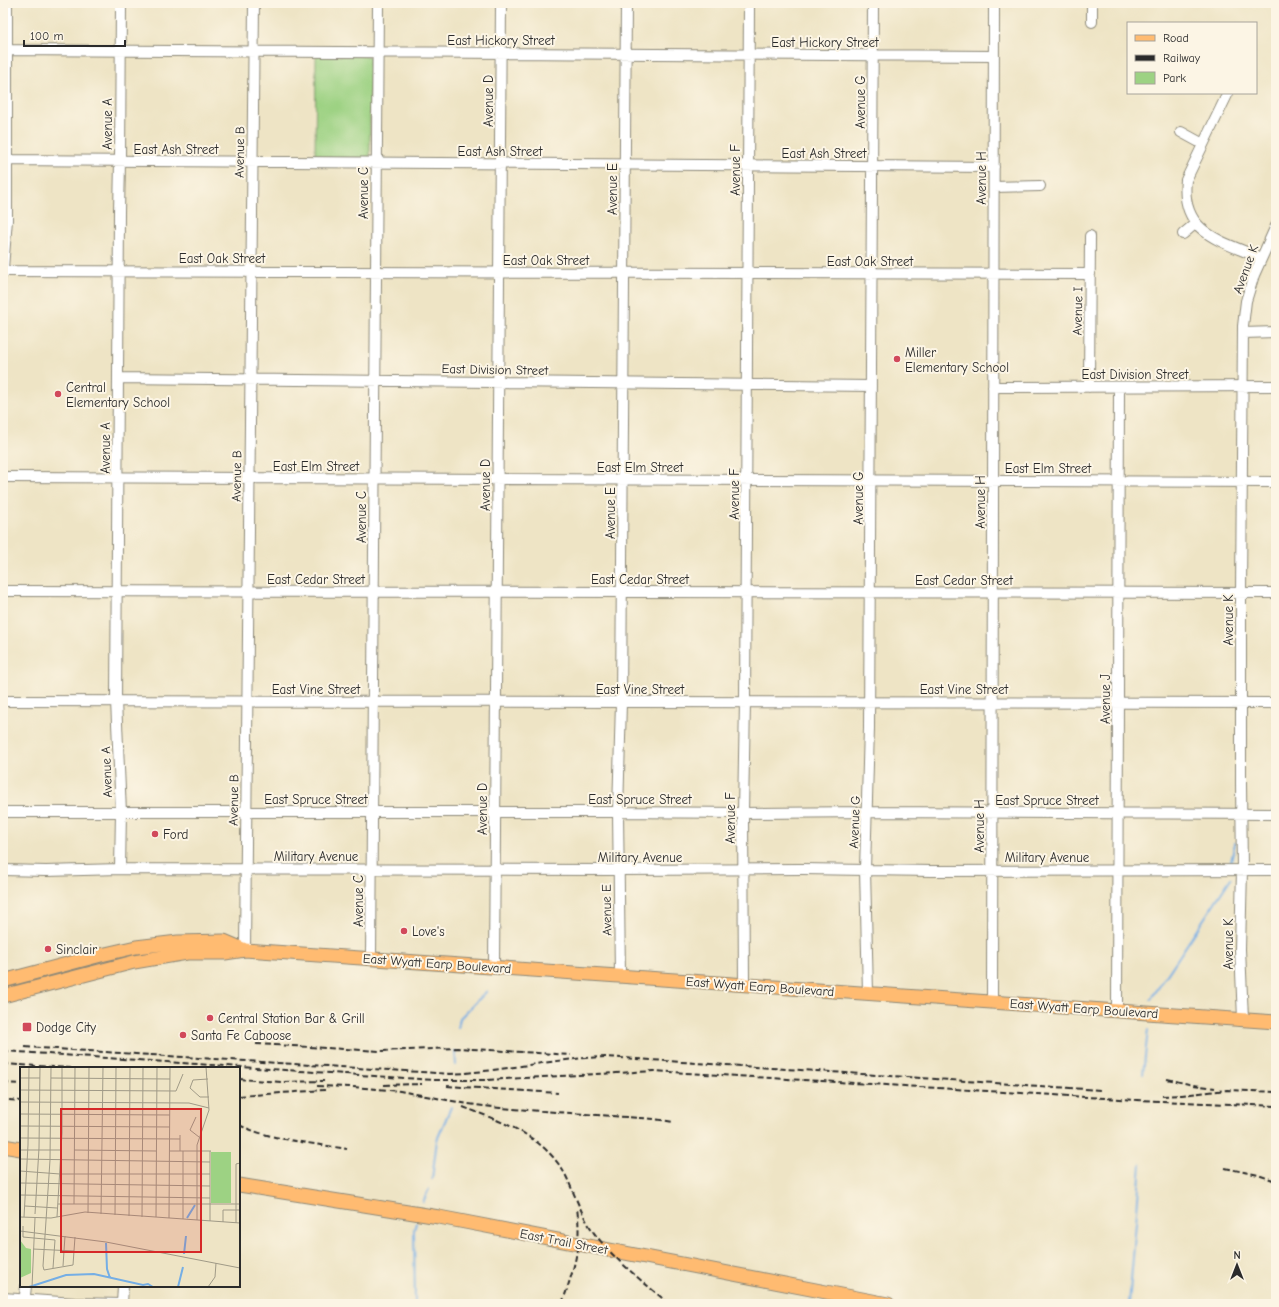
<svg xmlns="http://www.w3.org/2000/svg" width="1279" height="1307" font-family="'Comic Neue',sans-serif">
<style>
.green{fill:#9dd283;stroke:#647e57}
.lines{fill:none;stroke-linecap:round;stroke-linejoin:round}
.stream{stroke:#75aee5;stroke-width:2}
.minor-casing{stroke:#8c8878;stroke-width:12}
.major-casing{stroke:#8c8878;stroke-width:15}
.minor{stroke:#fff;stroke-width:10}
.major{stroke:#ffbb71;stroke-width:13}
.rail{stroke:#2b2b2b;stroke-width:2;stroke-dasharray:6 3;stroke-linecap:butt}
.poi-dot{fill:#d1495b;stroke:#fcf5e5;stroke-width:1.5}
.labels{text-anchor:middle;stroke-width:4;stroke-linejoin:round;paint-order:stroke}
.street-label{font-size:13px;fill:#2b2b2b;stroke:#fcf5e5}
.poi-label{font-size:13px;fill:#2b2b2b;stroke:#fcf5e5;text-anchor:start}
.inset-river{fill:none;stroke:#75aee5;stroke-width:2}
.inset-road{fill:none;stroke:#a09a87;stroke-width:1}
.view{fill:#d62828;fill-opacity:0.15;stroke:#d62828;stroke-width:2}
.inset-edge{fill:none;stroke:#2b2b2b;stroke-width:2}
</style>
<rect width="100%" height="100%" fill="#fcf5e5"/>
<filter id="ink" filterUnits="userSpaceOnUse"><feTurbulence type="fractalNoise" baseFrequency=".025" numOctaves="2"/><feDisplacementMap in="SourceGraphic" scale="8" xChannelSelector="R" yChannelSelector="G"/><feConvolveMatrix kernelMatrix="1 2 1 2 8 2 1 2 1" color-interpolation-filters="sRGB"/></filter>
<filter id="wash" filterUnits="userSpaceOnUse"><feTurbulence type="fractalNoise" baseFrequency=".012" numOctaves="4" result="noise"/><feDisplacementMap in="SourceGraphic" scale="16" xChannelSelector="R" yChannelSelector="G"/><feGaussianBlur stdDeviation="0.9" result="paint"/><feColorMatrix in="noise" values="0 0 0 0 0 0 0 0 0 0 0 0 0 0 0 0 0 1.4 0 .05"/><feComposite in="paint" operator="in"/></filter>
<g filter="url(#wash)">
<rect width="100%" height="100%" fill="#eee4c5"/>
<path class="green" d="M316,55L370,56V159L315,158Z"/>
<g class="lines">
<path class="stream" d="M1231,862L1235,843
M1151,999L1231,878
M458,1028L460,1018L487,991
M455,1051L456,1065
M1143,1074L1148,1030
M432,1179L437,1140L451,1107
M423,1202L429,1189
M415,1304L414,1230L416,1223
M1129,1304L1141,1164"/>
</g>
</g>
<g filter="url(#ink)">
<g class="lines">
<defs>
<path id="minor" d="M1092,22V3
M3,50L994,56
M1228,93L1186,180C1180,234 1222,241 1261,258
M1181,132L1203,144
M3,160L994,167
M994,187L1040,186
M1183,234L1196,223
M3,268L7,220V3
M3,271L1090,274
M1243,333L1276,332
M118,378L871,386
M993,387L1276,386
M1089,387L1090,236
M3,477L1276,482
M3,591L1276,593
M3,701L1276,703
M3,812H618L743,813L867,812L1276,814
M120,869L121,812L116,701L119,212L120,161L121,3
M3,870L46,871L120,869L618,870L802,869L932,871L1276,870
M245,950L254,3
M371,958L378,3
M494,967L501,3
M620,976L618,812L621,702L626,3
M744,984L743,813L745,702L749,3
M868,993L865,870L869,728L873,3
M992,1002L994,3
M1117,1010L1119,387
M1243,1019L1240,949L1242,870L1241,783V593L1243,326L1246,301L1254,275L1276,226
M3,1298L75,1303L122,1304
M24,1304L26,1286
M122,1304L123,1286"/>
<path id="major" d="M3,981L101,955L136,947L178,942L224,941L245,950
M3,996L134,962L187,953H225L245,950L1276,1022
M3,1146L21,1149
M239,1185L439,1217L888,1304"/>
</defs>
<use href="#minor" class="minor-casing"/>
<use href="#major" class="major-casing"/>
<use href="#minor" class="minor"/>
<use href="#major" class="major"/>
<path class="rail" d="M256,1044L380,1051L457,1048L571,1055
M25,1047L452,1074
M3,1051L434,1080H486L654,1071L1137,1100L1276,1106
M3,1064L71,1068
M448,1074C501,1072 554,1058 607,1057L1100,1090
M239,1079L282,1082L324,1081
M1167,1079L1193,1085L1215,1088
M3,1083L21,1084
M384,1085L422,1084
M317,1086L353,1087L400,1091L468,1104L500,1108L654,1119L674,1122
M447,1086L558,1093
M239,1096L325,1090
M1162,1096L1182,1095L1227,1090L1276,1092
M9,1100L21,1101
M463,1107C503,1122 545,1136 566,1176C576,1197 583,1220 598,1238C618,1263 645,1283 669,1304
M239,1125C271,1140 312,1143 347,1149
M1225,1168L1258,1175L1276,1181
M562,1304C574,1268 582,1247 577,1208"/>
</g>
</g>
<g class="poi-dot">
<circle cx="897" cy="359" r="4"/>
<circle cx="58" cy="394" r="4"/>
<circle cx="155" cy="834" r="4"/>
<circle cx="404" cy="931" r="4"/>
<circle cx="48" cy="949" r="4"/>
<circle cx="210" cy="1018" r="4"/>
<rect x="22" y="1022" width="10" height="10" rx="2"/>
<circle cx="183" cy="1035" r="4"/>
</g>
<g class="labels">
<g class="street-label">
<text x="501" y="45">East Hickory Street</text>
<text x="825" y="47">East Hickory Street</text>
<text transform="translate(488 101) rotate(-90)" y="5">Avenue D</text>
<text transform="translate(860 102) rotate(-90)" y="5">Avenue G</text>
<text transform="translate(107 124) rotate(-90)" y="5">Avenue A</text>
<text x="176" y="154">East Ash Street</text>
<text x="500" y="156">East Ash Street</text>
<text transform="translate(239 152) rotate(-89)" y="5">Avenue B</text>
<text x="824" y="158">East Ash Street</text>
<text transform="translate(735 170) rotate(-90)" y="5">Avenue F</text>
<text transform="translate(981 178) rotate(-90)" y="5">Avenue H</text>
<text transform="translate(612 189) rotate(-90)" y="5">Avenue E</text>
<text transform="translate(363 193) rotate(-90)" y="5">Avenue C</text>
<text x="222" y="263">East Oak Street</text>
<text x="546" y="265">East Oak Street</text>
<text x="870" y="266">East Oak Street</text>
<text transform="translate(1245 269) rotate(-70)" y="5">Avenue K</text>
<text transform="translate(1077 311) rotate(-89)" y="5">Avenue I</text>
<text transform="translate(495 369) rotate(1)" y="5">East Division Street</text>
<text x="1135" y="379">East Division Street</text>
<text transform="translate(105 448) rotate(-90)" y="5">Avenue A</text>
<text x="316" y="471">East Elm Street</text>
<text x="640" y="472">East Elm Street</text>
<text x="1048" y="473">East Elm Street</text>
<text transform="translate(236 476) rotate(-89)" y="5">Avenue B</text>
<text transform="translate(485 485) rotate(-90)" y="5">Avenue D</text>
<text transform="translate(734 494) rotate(-90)" y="5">Avenue F</text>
<text transform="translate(858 498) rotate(-90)" y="5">Avenue G</text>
<text transform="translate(980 502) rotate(-90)" y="5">Avenue H</text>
<text transform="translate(610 513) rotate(-90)" y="5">Avenue E</text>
<text transform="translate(361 517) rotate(-90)" y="5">Avenue C</text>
<text x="316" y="584">East Cedar Street</text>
<text x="640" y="584">East Cedar Street</text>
<text x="964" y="585">East Cedar Street</text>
<text transform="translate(1228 620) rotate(-90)" y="5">Avenue K</text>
<text x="316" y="694">East Vine Street</text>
<text x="640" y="694">East Vine Street</text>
<text x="964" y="694">East Vine Street</text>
<text transform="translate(1105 699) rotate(-90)" y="5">Avenue J</text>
<text transform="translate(106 772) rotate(-92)" y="5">Avenue A</text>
<text x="316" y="804">East Spruce Street</text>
<text x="640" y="804">East Spruce Street</text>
<text transform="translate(233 800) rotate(-89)" y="5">Avenue B</text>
<text x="1047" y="805">East Spruce Street</text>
<text transform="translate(482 809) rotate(-90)" y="5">Avenue D</text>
<text transform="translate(730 818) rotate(-90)" y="5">Avenue F</text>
<text transform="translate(854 822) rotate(-88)" y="5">Avenue G</text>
<text transform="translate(979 826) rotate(-90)" y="5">Avenue H</text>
<text x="316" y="861">Military Avenue</text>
<text x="640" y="862">Military Avenue</text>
<text x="1047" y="862">Military Avenue</text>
<text transform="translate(358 901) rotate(-90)" y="5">Avenue C</text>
<text transform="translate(606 910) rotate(-91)" y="5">Avenue E</text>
<text transform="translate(1228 944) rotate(-90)" y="5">Avenue K</text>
<text transform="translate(437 963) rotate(4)" y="5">East Wyatt Earp Boulevard</text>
<text transform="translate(760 986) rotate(4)" y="5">East Wyatt Earp Boulevard</text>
<text transform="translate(1084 1008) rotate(4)" y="5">East Wyatt Earp Boulevard</text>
<text transform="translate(564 1241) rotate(11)" y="5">East Trail Street</text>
</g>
<g class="poi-label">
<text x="905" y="357">Miller<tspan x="905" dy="15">Elementary School</tspan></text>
<text x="66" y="392">Central<tspan x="66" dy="15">Elementary School</tspan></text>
<text x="163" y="839">Ford</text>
<text x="412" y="936">Love's</text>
<text x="56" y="954">Sinclair</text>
<text x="218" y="1023">Central Station Bar &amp; Grill</text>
<text x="36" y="1032">Dodge City</text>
<text x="191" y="1040">Santa Fe Caboose</text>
</g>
</g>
<g transform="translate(20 1067)">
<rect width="220" height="220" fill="#eee4c5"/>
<path d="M191,85H211V136H191ZM0,173L6,181L11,182V206L0,211Z" fill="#9dd283"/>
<path class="inset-river" d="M167,151L175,138M86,176L87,202L90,211M164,187L166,169M9,220L46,208L74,207L123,218L128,217L133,220M158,220L163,200"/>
<path class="inset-road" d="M0,11H20M31,11L150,12M188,12L173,13L170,21L180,30H189M0,23L156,24L163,7M0,35L169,36L189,41M0,47L150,48M176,50L170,63L179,70M0,59L150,60M0,71L160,72M0,83H41M54,83L136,84M150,84H191M160,84V68M0,92L190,95M0,104L40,107H190M0,116L190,119M0,128L190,131M38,137H220M54,137L55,0M5,139L37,141M68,146L69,0M15,147L19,81L20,0M81,147L83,0M95,148L96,0M109,149L110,0M0,150L31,151L65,145L220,156M4,150L8,78L9,0M37,150L42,66V0M122,150L123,0M136,150L137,0M149,151L150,0M163,152V84M177,153V78L189,43L186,0M190,154V84M203,155V143H220M216,156V97L220,96M3,159V170L35,173L33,201M0,164L86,175L220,201M13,182L54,184M23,199L30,93L31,0M23,199L24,203L53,198L55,170M43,199L45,169M12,220L15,151M188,220L195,210L196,196"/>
<path class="view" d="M41,42H181V185H41Z"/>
<rect width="220" height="220" class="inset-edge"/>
</g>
<rect width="1279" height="1307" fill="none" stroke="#fcf5e5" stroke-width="16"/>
<rect x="1127" y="22" width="130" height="72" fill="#fcf5e5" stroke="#a8a49b"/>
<rect x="1135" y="35" width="20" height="6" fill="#ffbb71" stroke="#a8a49b"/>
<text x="1163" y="42" font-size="12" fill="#2b2b2b">Road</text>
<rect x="1135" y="55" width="20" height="6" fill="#2b2b2b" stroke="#a8a49b"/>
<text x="1163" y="62" font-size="12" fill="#2b2b2b">Railway</text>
<rect x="1135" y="72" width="20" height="12" fill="#9dd283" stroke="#a8a49b"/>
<text x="1163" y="82" font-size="12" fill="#2b2b2b">Park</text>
<g transform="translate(1237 1265)" stroke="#fcf5e5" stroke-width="3" paint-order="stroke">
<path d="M0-3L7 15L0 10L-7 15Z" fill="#2b2b2b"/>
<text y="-6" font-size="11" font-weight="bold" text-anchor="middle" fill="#2b2b2b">N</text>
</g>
<path d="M24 40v6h101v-6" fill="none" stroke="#2b2b2b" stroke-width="2"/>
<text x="30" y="40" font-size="12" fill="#2b2b2b" stroke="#fcf5e5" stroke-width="3" paint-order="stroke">100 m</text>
</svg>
